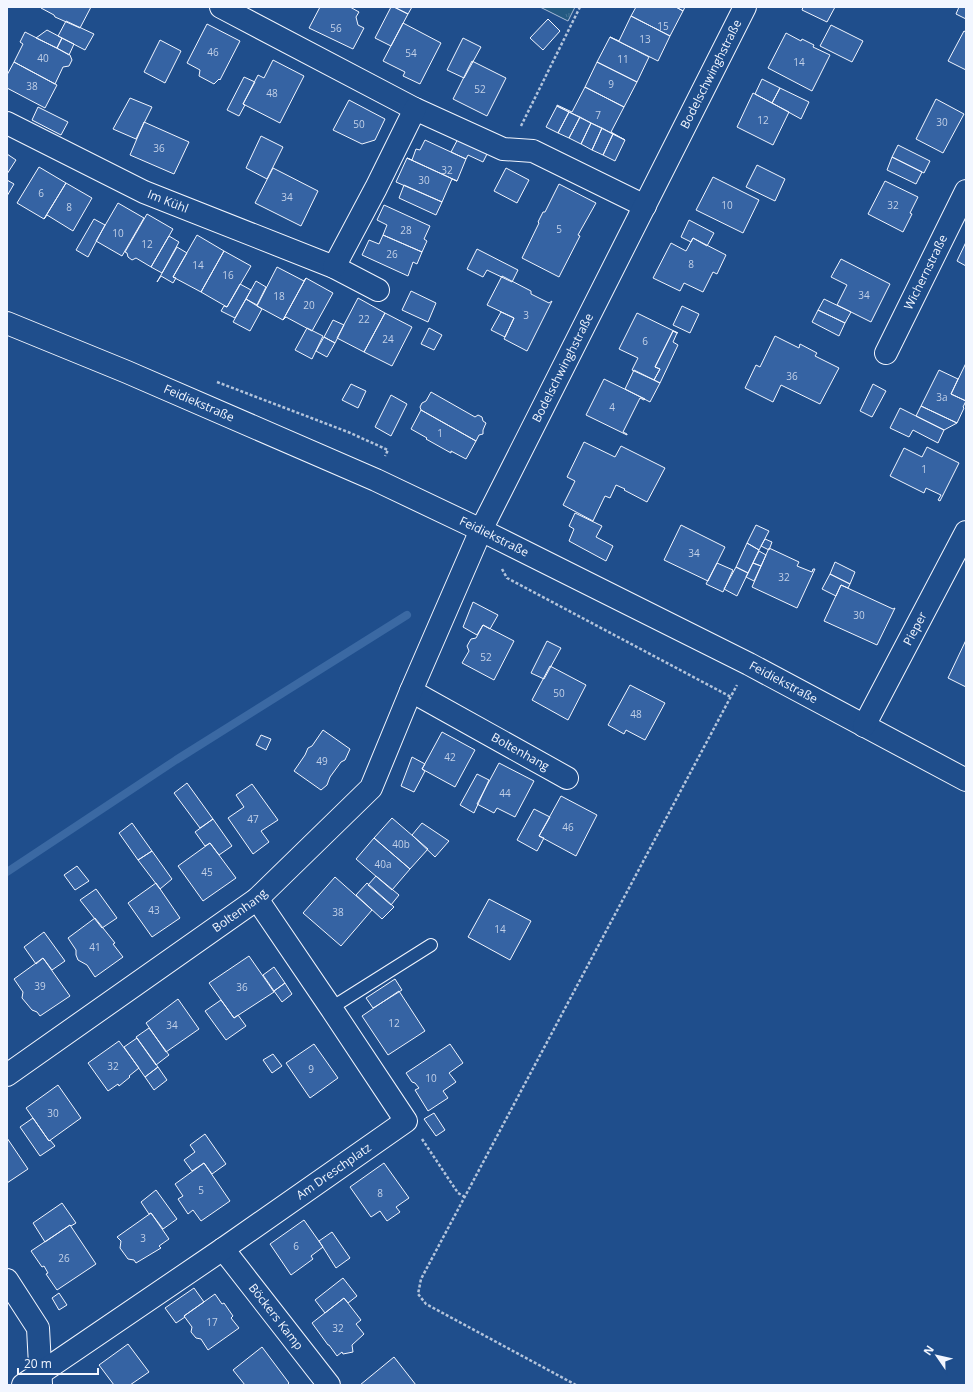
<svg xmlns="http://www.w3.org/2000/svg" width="973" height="1392" font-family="'Open Sans',sans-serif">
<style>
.park{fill:url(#park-tufts);stroke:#a8bbd7}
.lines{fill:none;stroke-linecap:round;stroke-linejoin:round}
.stream{stroke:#3b69a3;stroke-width:8}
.building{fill:#3563a3;stroke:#f2f6ff}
.lane-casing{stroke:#f2f6ff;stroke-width:14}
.street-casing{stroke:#f2f6ff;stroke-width:24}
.path{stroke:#b3c4dc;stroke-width:2.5;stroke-dasharray:3 2;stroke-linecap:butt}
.lane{stroke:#1f4e8c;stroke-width:12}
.street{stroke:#1f4e8c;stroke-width:22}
.labels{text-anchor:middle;stroke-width:3;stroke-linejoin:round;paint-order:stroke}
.number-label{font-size:10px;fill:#c3d1e8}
.street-label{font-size:12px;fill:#f2f6ff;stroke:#1f4e8c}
</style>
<defs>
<pattern id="park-tufts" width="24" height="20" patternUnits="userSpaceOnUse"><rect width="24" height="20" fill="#245a82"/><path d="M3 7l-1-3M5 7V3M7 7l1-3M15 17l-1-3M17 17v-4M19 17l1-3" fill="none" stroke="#447295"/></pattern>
</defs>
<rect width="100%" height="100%" fill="#1f4e8c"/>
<path class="park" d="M540,7H575L568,21Z"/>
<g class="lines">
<path class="stream" d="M7,872L176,760L407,615"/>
</g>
<path class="building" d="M42,7H91L80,28L55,17L54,15L41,8Z
M320,7H350L359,12L356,17L358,25L364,28L353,49L309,28Z
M391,7H394L408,14L391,46L375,38Z
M394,7H412L408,14Z
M636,7H676L683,11L670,36L631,16Z
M676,7H685L683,11Z
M803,7H835L827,22L802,10Z
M959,7H966V19L956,14Z
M631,16L670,36L658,61L610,37L619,41Z
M548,19L560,31L543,50L530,38Z
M66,21L94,34L85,50L58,36Z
M403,23L441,43L420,84L403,76L405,72L383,61Z
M207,24L240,41L220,80L219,79L214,84L199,76L200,70L187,63Z
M831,25L863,41L852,62L820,46Z
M47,30L62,38L57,48L36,38Z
M964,31L966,32V70L948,61Z
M25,32L70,55L72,60L69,66L63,67L55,84L14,62L23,44L20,42Z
M786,33L801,41L802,39L814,45L813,47L830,55L812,91L768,68Z
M610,37L649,57L637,82L597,62Z
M62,38L74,44L69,55L57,48Z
M463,38L481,47L464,78L447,70Z
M160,40L181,51L165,83L144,72Z
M273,60L304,76L280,123L243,104L258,75L264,78Z
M472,61L506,78L487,116L453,99Z
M14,62L57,85L45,108L7,88V75Z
M597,62L637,82L624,107L585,87Z
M244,77L255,82L243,104L245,105L239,116L227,110Z
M762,79L780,88L772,103L755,94Z
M585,87L624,107L611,132L625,140L557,106V105L572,112Z
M780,88L809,102L801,119L772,103Z
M753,93L789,112L773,145L737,127Z
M130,98L152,107L136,139L113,129Z
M936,99L964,114L943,153L916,139Z
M349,100L385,119L375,140L362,144L333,130Z
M557,106L569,112L558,133L546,127Z
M38,107L68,122L61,135L32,120Z
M569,112L580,117L569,138L558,133Z
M580,117L591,123L581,144L569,138Z
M144,122L189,142L174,174L130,155Z
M591,123L602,128L592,150L581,144Z
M602,128L613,134L603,155L592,150Z
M613,134L625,140L615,161L603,155Z
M460,135L489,150L483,162L468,155L466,159L451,152Z
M261,136L283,147L267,179L246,168Z
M425,140L466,159L457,181L407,158L412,160L416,149L420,150Z
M898,145L930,161L924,173L892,157Z
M7,154L16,160L7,174Z
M892,157L922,172L916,184L887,170Z
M407,158L457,181L452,179L442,202L396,182Z
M757,165L785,179L775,201L746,187Z
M39,167L66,183L44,219L17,203Z
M273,168L318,191L301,226L255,203Z
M506,168L529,180L517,203L494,191Z
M713,177L759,200L743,233L696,210Z
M7,180L14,184L7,196Z
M885,181L918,197L910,213L912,214L903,232L868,214Z
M66,183L92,198L73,231L47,215L44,219Z
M559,184L596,203L578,235L580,236L559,277L522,258L539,223L538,222L543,212H545Z
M404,185L442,202L436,215L399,198Z
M118,203L144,218L122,256L96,241Z
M384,205L430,226L424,239L427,241L422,252L383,235L387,225L377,220Z
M147,214L173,229L151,267L136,258L132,260L128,257L127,253L125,252Z
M94,219L105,225L88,257L76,250Z
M689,220L714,233L707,246L693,238L691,242L681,237Z
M197,235L224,251L201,292L173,277Z
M383,235L422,252L417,264L413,262L408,276L362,255L369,240L379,244Z
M169,236L179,242L162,273L151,267Z
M693,238L726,255L717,274L713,272L703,292L684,283L680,291L653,278L671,243L686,251Z
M966,242V266L957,261Z
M177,247L187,253L173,277L176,278L173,283L161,276L157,282Z
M477,249L518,270L512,282L487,270L483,277L467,269Z
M224,251L251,266L227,307L201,292Z
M841,259L890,284L871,322L837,305L847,285L831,277Z
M277,267L304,281L306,278L283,320L257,306Z
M502,276L531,291V294L549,303L552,301L527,351L504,339L514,318L487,305Z
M306,278L333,293L312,331L286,317L283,320Z
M256,281L266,287L257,305L246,299Z
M240,284L251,290L235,318L221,311L224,306L227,307Z
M411,291L436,303L428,322L402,310Z
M358,298L385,313L364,352L337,338Z
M246,299L262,309L250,331L233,322Z
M824,299L851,312L845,323L818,310Z
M682,306L699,314L690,333L673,325Z
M818,310L845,323L839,336L812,322Z
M501,312L514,318L505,337L491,330Z
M385,313L412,327L392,366L364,352Z
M637,313L678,333L673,331L655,367L660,369L654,380L632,370L638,358L619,349Z
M333,320L344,325L335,343L324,337Z
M307,328L323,336L312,359L295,350Z
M429,328L442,335L434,350L421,344Z
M673,331L677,333L673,342L678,345L660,383L654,380L660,369L655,367Z
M775,336L799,348L800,344L817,353L815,356L839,368L820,404L781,385L773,402L745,388L756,365L760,367Z
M324,337L335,343L327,357L316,351Z
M966,363V401L951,394Z
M634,370L660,383L650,402L625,389Z
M939,370L958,379L951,394L966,401L963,407L964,408L957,423L921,406Z
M604,379L645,399L644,400L640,398L623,432L627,434V435L586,415Z
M351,384L366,391L358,408L342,400Z
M873,384L886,391L872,417L860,411Z
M431,392L475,417L478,415L482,417L483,421L486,423L483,430V434L479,435L476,441L421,410L420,407L422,403L426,401Z
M391,395L407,404L391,436L375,427Z
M921,406L957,423L944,430L916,416Z
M900,408L944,430L938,443L913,430L909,437L890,428Z
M421,410L476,441L466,459L451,451V453L426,439L427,438L411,429Z
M584,442L615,457L621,446L665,468L647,502L624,490L625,489L616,485L610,498L605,496L593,521L563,505L575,481L567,477Z
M927,447L959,463L940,501L938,500L941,495L926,488L924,493L890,476L904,448L922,457Z
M575,513L602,526L596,537L613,546L606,561L569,541L574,529L569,526Z
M681,525L725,547L708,581L664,560Z
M756,525L769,531L759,550L747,543Z
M765,539L772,542L769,550L761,546Z
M747,543L759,550L748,573L736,567Z
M769,548L799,562L797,566L812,572L813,569H815L797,608L752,587Z
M759,551L766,555L761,566L753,563Z
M835,562L855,572L850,584L830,574Z
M717,563L733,570L723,592L706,584Z
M753,563L761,566L754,581L746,577Z
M736,567L748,573L737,596L724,589Z
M830,574L850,584L848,588L841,585L836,596L822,589Z
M841,585L893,609L895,608L877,645L824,621Z
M473,602L498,615L490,629L483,625L477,635L463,627Z
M483,625L514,641L494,680L462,663L469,651L467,646L471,639L476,638Z
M966,640V687L948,678Z
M547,641L561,648L544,679L531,673Z
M550,666L586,685L568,720L532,700Z
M630,685L665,703L645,740L626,730L624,734L608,725Z
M323,730L350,749L345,760L341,762L330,777L327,785L321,790L294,771L305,755L308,748L312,746Z
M442,732L475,750L455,787L422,769Z
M261,735L271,739L266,750L256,745Z
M412,757L425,764L422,769L425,771L414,792L401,786Z
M499,763L534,781L515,817L497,808L494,813L477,804Z
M477,774L489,780L474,813L460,805Z
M187,783L213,819L200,828L174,793Z
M252,784L278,820L261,831L269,842L253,854L228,818L244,807L236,795Z
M561,796L597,815L576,856L539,836Z
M534,809L550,817L539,836L544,838L537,851L517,840Z
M392,818L428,849L410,869L374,838Z
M213,819L232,846L219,855L210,843L205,846L195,832Z
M132,823L152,851L138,860L119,833Z
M422,823L449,841L435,857L412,835Z
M374,838L410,869L392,890L356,859Z
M210,843L236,878L203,901L178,866Z
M152,851L172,879L160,889L138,860Z
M77,866L89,881L75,890L64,875Z
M376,876L399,895L391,905L368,885Z
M335,877L372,910L341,946L303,913Z
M156,883L180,918L152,937L128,903Z
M367,883L394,907L382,919L356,895Z
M96,889L117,918L102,928L80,900Z
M489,899L531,921L510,960L468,937Z
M95,918L115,943L113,944L123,957L95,977L87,965L78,960L76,955V950L68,938Z
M44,932L65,961L52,970L43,958L36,964L24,947Z
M249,956L274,992L234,1018L209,983Z
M43,958L70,996L40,1016L37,1012L32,1010L22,998L23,992L14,979Z
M274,967L285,983L274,991L263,975Z
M395,979L402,990L373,1008L366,998Z
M285,983L292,994L282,1002L274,991Z
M399,991L425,1031L388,1055L362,1016Z
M178,999L199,1029L166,1052L146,1023Z
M221,1000L234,1018L238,1015L246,1026L226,1040L205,1011Z
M149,1028L169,1055L156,1065L136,1037Z
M137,1038L158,1067L145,1077L124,1047Z
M119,1041L139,1068L129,1076L130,1077L119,1086L118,1084L108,1091L88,1063Z
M314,1044L338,1078L310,1098L286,1063Z
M450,1044L463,1063L449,1073L456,1082L443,1091L448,1098L428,1111L415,1090L419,1088L415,1083L412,1082L406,1073Z
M273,1054L282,1066L272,1073L263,1060Z
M158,1067L167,1080L154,1090L145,1077Z
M58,1085L81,1118L49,1141L26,1108Z
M434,1113L445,1130L436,1136L424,1119Z
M33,1118L49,1141L50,1140L55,1146L40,1156L20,1127Z
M205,1134L226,1164L212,1174L204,1163L192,1171L184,1160L195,1152L190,1145Z
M7,1138L28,1169L7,1183Z
M204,1163L230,1201L201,1221L193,1210L188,1214L178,1199L183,1196L175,1184Z
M384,1163L409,1198L396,1207L400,1212L387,1221L380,1211L371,1217L350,1187Z
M156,1190L177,1219L163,1229L151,1213L149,1214L141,1202Z
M62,1203L76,1223L71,1226L70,1225L45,1242L33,1223Z
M151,1213L169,1239L159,1246L161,1248L136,1263L134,1260L128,1259L120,1248L121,1241L117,1237Z
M304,1220L323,1247L311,1256L313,1259L291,1275L270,1244Z
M70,1225L96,1264L57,1290L46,1274L48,1273L44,1266L42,1267L31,1251Z
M332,1232L350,1258L336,1268L319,1241Z
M343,1278L357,1296L348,1303L344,1298L325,1313L315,1300Z
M194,1288L204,1302L184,1316L185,1317L176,1323L165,1308Z
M59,1293L67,1305L59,1310L52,1298Z
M215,1294L222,1304L224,1303L233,1316L231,1318L239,1328L208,1350L201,1339L196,1338L191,1332L192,1327L184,1316Z
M344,1298L361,1320L356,1324L364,1334L352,1345L353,1352L343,1354L342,1352L337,1356L329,1345H328L312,1323Z
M128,1344L149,1372L130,1385H114L99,1365Z
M262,1347L289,1383L287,1385H245L233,1370Z
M394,1357L416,1385H360Z"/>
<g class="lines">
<defs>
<path id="lane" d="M331,1008L431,945"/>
<g id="street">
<path d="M221,7L415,109L503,149L533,151L645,206"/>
<path id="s1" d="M7,123L144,192L334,267L378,290"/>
<path d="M334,267L376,188L415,109"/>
<path id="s2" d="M7,323L127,372L376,480L481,530L749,664L966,780"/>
<path id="s3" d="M886,353L966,191"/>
<path id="s4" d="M411,691L567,778"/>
<path id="s5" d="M864,726L966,532"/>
<path id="s6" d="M7,1075L257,899L371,788L411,691L481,530L745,7"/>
<path id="s7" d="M223,1249L329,1385"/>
<path d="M7,1280L38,1328L41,1384"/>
<path id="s8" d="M23,1385L223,1249L406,1121L331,1008L257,899"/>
</g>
</defs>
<use href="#lane" class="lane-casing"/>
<use href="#street" class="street-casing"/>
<path class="path" d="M521,126L580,7
M217,382L348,432L388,450L385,456
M502,569L507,578L731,697
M422,1139L458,1193L465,1197
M576,1385L426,1304L418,1294L421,1279L737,685"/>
<use href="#lane" class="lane"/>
<use href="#street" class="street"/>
</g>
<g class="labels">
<g class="number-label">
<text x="663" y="30">15</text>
<text x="336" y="32">56</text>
<text x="645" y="43">13</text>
<text x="213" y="56">46</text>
<text x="411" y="57">54</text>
<text x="43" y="62">40</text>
<text x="623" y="63">11</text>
<text x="799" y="66">14</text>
<text x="611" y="88">9</text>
<text x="32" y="90">38</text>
<text x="480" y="93">52</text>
<text x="272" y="97">48</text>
<text x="598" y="119">7</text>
<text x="763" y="124">12</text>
<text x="942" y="126">30</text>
<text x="359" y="128">50</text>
<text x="159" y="152">36</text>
<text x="447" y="174">32</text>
<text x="424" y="184">30</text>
<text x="41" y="197">6</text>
<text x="287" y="201">34</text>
<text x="727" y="209">10</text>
<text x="893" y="209">32</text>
<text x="69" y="211">8</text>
<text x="559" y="233">5</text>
<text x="406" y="234">28</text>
<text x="118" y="237">10</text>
<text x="147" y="248">12</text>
<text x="392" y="258">26</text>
<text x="691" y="268">8</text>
<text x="198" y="269">14</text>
<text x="228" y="279">16</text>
<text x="864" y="299">34</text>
<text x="279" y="300">18</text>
<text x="309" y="309">20</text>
<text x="526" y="319">3</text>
<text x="364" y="323">22</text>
<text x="388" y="343">24</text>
<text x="645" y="345">6</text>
<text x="792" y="380">36</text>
<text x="942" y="401">3a</text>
<text x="612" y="411">4</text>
<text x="440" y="437">1</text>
<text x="924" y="473">1</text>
<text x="694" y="557">34</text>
<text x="784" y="581">32</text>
<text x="859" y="619">30</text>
<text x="486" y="661">52</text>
<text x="559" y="697">50</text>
<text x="636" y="718">48</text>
<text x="450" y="761">42</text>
<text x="322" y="765">49</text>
<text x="505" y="797">44</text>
<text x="253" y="823">47</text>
<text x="568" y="831">46</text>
<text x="401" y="848">40b</text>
<text x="383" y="868">40a</text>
<text x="207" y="876">45</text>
<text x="154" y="914">43</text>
<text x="338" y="916">38</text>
<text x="500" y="933">14</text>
<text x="95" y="951">41</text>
<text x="40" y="990">39</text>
<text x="242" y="991">36</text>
<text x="394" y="1027">12</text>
<text x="172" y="1029">34</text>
<text x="113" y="1070">32</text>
<text x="311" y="1073">9</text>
<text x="431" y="1082">10</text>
<text x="53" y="1117">30</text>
<text x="201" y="1194">5</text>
<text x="380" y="1197">8</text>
<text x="143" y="1242">3</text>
<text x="296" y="1250">6</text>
<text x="64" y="1262">26</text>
<text x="212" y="1326">17</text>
<text x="338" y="1332">32</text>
</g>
<g class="street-label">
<text dy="4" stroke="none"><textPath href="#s6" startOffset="1256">Bodelschwinghstraße</textPath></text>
<text dy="4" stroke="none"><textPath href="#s1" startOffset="179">Im Kühl</textPath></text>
<text dy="4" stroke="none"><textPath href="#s3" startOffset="90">Wichernstraße</textPath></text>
<text dy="4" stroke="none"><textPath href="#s6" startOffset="927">Bodelschwinghstraße</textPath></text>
<text dy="4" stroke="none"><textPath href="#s2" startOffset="208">Feidiekstraße</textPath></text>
<text dy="4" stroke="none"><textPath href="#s2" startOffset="532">Feidiekstraße</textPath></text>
<text dy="4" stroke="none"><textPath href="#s5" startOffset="110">Pieper</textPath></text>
<text dy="4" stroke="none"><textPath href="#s2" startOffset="856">Feidiekstraße</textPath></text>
<text dy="4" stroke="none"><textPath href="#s4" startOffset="125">Boltenhang</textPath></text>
<text dy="4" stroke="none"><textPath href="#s6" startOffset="285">Boltenhang</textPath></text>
<text dy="4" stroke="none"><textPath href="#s8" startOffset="377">Am Dreschplatz</textPath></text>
<text dy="4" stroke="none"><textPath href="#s7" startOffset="86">Böckers Kamp</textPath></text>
</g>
</g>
<rect width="973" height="1392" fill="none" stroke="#f2f6ff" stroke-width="16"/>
<g transform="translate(937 1356) rotate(304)" stroke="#1f4e8c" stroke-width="3" paint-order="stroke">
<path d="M0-3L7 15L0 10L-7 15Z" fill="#f2f6ff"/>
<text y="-6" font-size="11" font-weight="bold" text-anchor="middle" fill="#f2f6ff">N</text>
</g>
<path d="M18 1368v6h80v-6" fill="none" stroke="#f2f6ff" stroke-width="2"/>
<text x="24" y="1368" font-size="12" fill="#f2f6ff" stroke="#1f4e8c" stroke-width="3" paint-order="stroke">20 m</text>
</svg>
